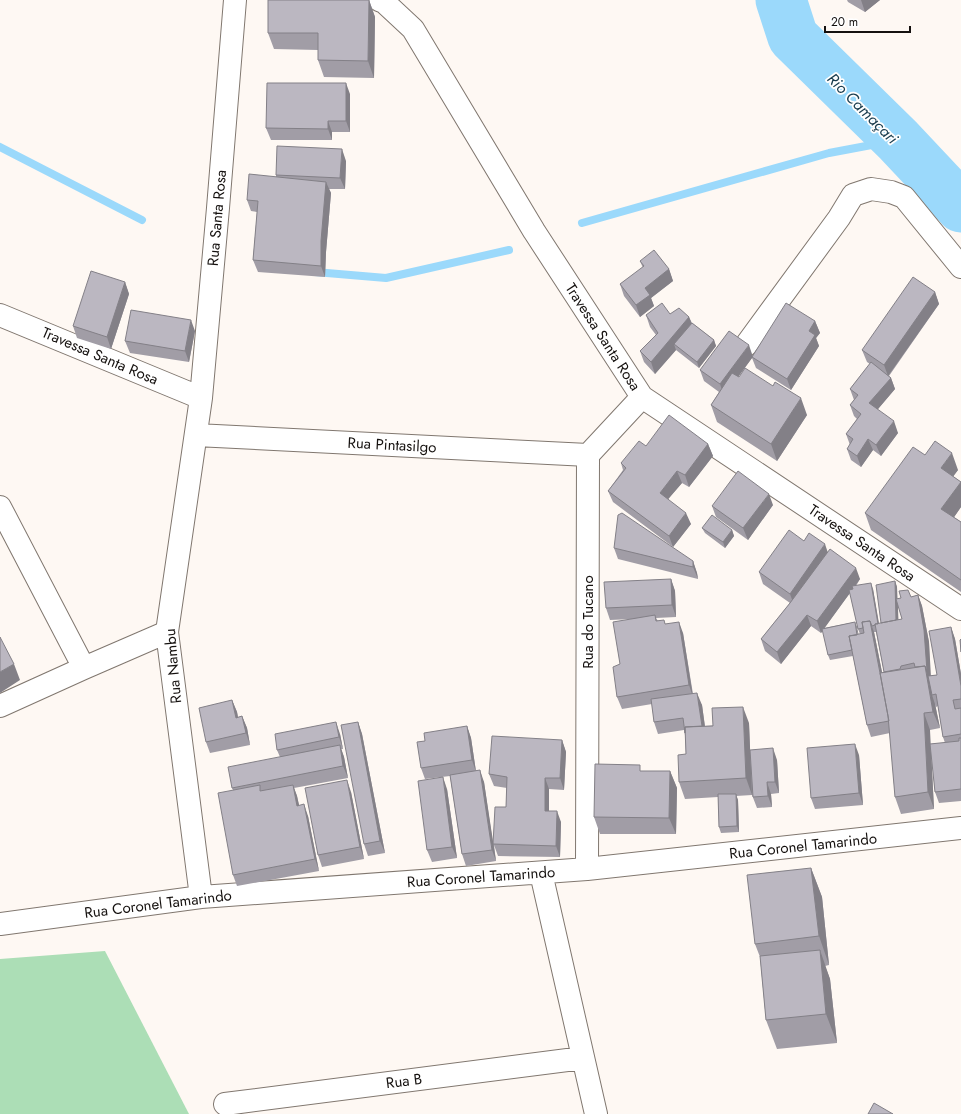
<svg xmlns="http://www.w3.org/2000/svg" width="961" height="1114" font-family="Jost,sans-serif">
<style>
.green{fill:#acdeb6}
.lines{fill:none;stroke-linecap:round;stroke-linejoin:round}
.stream{stroke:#9bd9fb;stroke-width:8}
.river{stroke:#9bd9fb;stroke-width:51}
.street-casing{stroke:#80776f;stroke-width:24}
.street{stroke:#fff;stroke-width:22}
.wall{fill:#a19da6;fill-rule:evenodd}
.shaded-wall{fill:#838087}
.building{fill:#bbb7c1;stroke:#838087}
.labels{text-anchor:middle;stroke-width:3.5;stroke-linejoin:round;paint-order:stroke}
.street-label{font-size:15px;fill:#15110f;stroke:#fff}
.water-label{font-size:16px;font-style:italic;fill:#193c4e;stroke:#fff}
</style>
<rect width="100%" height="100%" fill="#fef8f3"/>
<path class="green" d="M105,951L189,1114H0V959Z"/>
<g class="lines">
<path class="stream" d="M0,147L142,220
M582,223L829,153L898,140
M315,272L386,278L509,250"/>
<path class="river" d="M781,0L793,37L898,140L961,207"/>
<defs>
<path id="street" d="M379,0L384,2L413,29L534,231L642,397L961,609
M0,315L201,398
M746,345L839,218L853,195L871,189L891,192L904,197L961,267
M196,435L588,455
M0,507L84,668
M0,706L84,668L167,632
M587,869L588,455L642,397
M541,873L596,1114
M201,897L167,632L201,398L218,208L235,0
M0,924L201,897L587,869L961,828
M225,1104L583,1058"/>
</defs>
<use href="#street" class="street-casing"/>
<use href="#street" class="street"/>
</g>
<path class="wall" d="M369,0L375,17L374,78L324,77L318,60V50L274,49L268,33Z
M847,0H880L865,12L848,2Z
M350,94V132H332V140H271L266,128Z
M346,161L345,189H329L331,193L326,252L325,277L258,272L253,260L257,212L251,211L247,200L276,177V175Z
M640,261L669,269L673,281L651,298L654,306L640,317L624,296L620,284L643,268Z
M125,282L129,294L111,349L77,338L73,326Z
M935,292L939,304L889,376L891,378L895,389L877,410L898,433L881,456L873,450L861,467L851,460L847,449L850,445L846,434L857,419L854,416L850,405L854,400L850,389L870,364L867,362L862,350Z
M670,314L689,317L692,323L714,340L716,346L699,368L676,350L655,374L644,362L640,351L656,335L650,327L646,315Z
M815,321L820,333L816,338L819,346L791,390L756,368L752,358L738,377L807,415L777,461L717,422L711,405L719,392L704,381L700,370L753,355Z
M195,331L189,362L130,353L125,341Z
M708,444L713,456L689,487L682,483L668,499L691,524L673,547L613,502L608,491L623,470L621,463L646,446Z
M925,455L958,470L953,476L961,482V507L954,517L961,522V592L871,530L865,513Z
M773,505L748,540L716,517L712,506Z
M702,528L732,530L734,536L725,548L705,533Z
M804,541L828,552L860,579L856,586L873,589L879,623H881L895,581L897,587V599L911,597L918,595L922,606L929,642L930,676L937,675L951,627L955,639L961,674V801L939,803L935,792L931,751L934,809L901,814L895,797L890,733L871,737L867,725L853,656L830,660L828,655L823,630L821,633L811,626L781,664L765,651L761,639L790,603L763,584L759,572ZM850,593L858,629L860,634L858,635L855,622L824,628ZM898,604L902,619L898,620ZM874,632H876L884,672H882ZM935,704L936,707L938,706L943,737L945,743L930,744V730L940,728Z
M614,548L693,561L697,573L698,579L618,559Z
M671,579L675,591L676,617L656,618L658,621L683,633L693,694L702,705L705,726L749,723L750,750L777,760L779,793L771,794L772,807L757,808L752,795L736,796L738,800L739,832L721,833L719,827L718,797L685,799L679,782L686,754L685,735L684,730L658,734L654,722L652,704L622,709L617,697L620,664L632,619L610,620L606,608Z
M232,700L237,712L238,717L242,716L247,728L250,745L210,753L206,742Z
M358,722L362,734L385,853L368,856L364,844Z
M467,726L471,738L476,771L484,782L493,844L506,807L507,788L494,786L489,774L562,740L566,752L564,790L549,789V811L561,822L560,857L498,856L494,845L496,861L466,866L462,854L450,776L425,779L421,768Z
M340,734L343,749H341L344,757L348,778L294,788L297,796L299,806L308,816L319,871L237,886L233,875V790L232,788L280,757L277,750Z
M859,755L863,805L815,809L811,798Z
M642,771H670L677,788L676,834H600L594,817Z
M447,789L457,858L432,862L427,850Z
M351,792L364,859L322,867L318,855Z
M811,868L822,897L829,965L825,966L830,979L837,1043L777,1049L766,1020L760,957L755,944Z"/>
<path class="shaded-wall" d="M369,0L375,17L374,78L368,61Z
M861,0H880L865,12Z
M346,83L350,94V132L346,121Z
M328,121L332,132V140L328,129Z
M342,149L346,161L345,189L340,178Z
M326,182L331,193L326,252L325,277L321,266V241Z
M669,269L673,281L651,298L654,306L640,317L636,305L645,288Z
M125,282L129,294L111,349L107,337Z
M935,292L939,304L888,376L884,365Z
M689,317L694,329L674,344L676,350L655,374L651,362Z
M191,320L195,331L189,362L185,351Z
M815,321L820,333L816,338L819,346L791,390L787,379L809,331Z
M714,340L716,346L699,368L697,362Z
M749,345L753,357H752V358L724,396L720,384Z
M891,378L895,389L873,415L869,403Z
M801,398L807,415L777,461L771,444Z
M894,421L898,433L881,456L876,445Z
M868,439L873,450L861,467L857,456Z
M708,444L713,456L689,487L685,475Z
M952,453L958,470L947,485L941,468Z
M677,471L682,483L664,504L660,493Z
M961,482V507L948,526L941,509Z
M769,494L773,505L748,540L743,528Z
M686,513L691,524L673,547L669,536Z
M732,530L734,536L725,548L723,542Z
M825,544L829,556L794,605L790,594Z
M693,561L697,573L698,579L693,567Z
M856,568L860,579L821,633L817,621Z
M671,579L675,591L676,617L672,605Z
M895,581L897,587L899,632L896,626Z
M871,583L873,589L880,631L878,625Z
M918,595L922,606L929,642L932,695L935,704L940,728L933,712L925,666Z
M807,615L811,626L781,664L777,652Z
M870,621L874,632L894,733L890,721Z
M679,622L683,633L693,697L689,685Z
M855,622L857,627L861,646L859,640Z
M951,627L955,639L961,674V686Z
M14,664L20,680L0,693V672Z
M697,693L702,705L707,743L703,732Z
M232,700L237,712L240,729L236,718Z
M743,707L749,723L752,795L746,778Z
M924,713L930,730L934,809L928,792Z
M242,716L247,728L250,745L246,733Z
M336,722L340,734L343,749L339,737Z
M358,722L362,734L385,853L380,841Z
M467,726L471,738L476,772L472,760Z
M562,740L566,752L564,790L560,778Z
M855,744L859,755L863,805L859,793Z
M340,745L344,757L348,778L343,766Z
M773,748L777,760L779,793L775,782Z
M480,770L484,782L496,861L492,850Z
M670,771L677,788L676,834L669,818Z
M443,777L447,789L457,858L452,847Z
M545,778L549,789V822L545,811Z
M347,780L351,792L364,859L360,847Z
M767,782L771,794L772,807L768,796Z
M293,785L297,796L302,818L297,806Z
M736,794L738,800L739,832L737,826Z
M304,804L308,816L319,871L315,859Z
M557,811L561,822L560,857L556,846Z
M811,868L822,897L829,965L819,936Z
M820,950L830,979L837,1043L826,1014Z"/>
<path class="building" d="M268,0H369L368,61L318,60V33H268Z
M267,83H346V121H328V129L266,128Z
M277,146L342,149L340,178L276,175Z
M249,174L326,182L321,241V266L253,260L258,201L247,200Z
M654,250L669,269L645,288L650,295L636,305L620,284L644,266L640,261Z
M91,271L125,282L107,337L73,326Z
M913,277L935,292L884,365L862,350Z
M662,303L670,314L679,308L689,317L651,362L640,351L658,333L646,315Z
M786,303L815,321L809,331L815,335L787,379L752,357Z
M131,310L191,320L185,351L125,341Z
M692,323L714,340L697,362L674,344Z
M729,331L749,345L720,384L700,370Z
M871,362L891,378L869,403L894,421L876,445L868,439L857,456L847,449L853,439L846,434L861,414L850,405L858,395L850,389Z
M745,368L773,386L775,382L801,398L771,444L711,405L732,373L739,377Z
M669,415L708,444L685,475L677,471L660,493L686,513L669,536L608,491L626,468L621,463L639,441L646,446Z
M935,441L952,453L941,468L961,482L941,509L961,522V580L865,513L913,447L925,455Z
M738,471L769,494L743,528L712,506Z
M622,513L693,561V567L614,548L618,515Z
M712,515L732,530L723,542L702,528Z
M789,530L804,541L809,533L825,544L790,594L759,572Z
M830,549L856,568L817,621L807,615L777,652L761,639L790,603Z
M671,579L672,605L606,608L604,582Z
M895,581L896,620L881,623L876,585Z
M871,583L878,624H875V625L872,626L870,621L862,622L863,628L858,629L849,590L853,589L852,586Z
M908,590L911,597L918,595L924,630L927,671L925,666L915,667L914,663L901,666L900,669L884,672L875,624L902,619L896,599L901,598L899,591Z
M655,615L656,621L664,620L665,624L679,622L689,685L617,697L613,667L620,664L613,622Z
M870,621L880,673L888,716L889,721L867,725L849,636L864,633L862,622Z
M855,622L857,635L849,636L852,650L828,655L822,629Z
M951,627L961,686V699L953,700L955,709L961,708V734L943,737L936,694L932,695L928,676L937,675L929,631Z
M0,637L14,664L0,672Z
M961,639V652L960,640Z
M925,666L933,712L924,713L928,792L895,797L888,716L880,673Z
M697,693L702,726L685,727V733L683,718L654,722L651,699Z
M232,700L236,718L242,716L246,733L206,742L199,708Z
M743,707L746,778L679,782L678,755L686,754L685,727L713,726L712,708Z
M336,722L339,737L277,750L275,734Z
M358,722L380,841L364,844L341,725Z
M467,726L472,760L421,768L417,742L425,741L424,733Z
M492,736L562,740L560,778H545V811H557L556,846L493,844L495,807H506L507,777L489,774Z
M959,738H961V789L935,792L930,744L959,741Z
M855,744L859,793L811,798L807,748Z
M340,745L343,766L232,788L228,767Z
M773,748L775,782H767L768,796L753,797L750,750Z
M595,764L640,765V771H670L669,818L594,817Z
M480,770L492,850L462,854L450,775Z
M443,777L452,847L427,850L418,781Z
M347,780L360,847L318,855L305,788Z
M260,785V791L293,785L297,806L304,804L315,859L233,875L218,793Z
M718,794H736L737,826L719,827Z
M811,868L819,936L755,944L747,875Z
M820,950L826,1014L766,1020L760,956Z
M874,1103L893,1114H868Z"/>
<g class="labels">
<g class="street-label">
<text transform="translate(217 218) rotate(-85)" y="5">Rua Santa Rosa</text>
<text transform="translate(603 337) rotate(57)" y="5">Travessa Santa Rosa</text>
<text transform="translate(100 356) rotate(23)" y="5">Travessa Santa Rosa</text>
<text transform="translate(392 445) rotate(3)" y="5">Rua Pintasilgo</text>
<text transform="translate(862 543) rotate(34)" y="5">Travessa Santa Rosa</text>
<text transform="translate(588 622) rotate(-90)" y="5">Rua do Tucano</text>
<text transform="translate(173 666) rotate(-95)" y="5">Rua Nambu</text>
<text transform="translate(803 846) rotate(-6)" y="5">Rua Coronel Tamarindo</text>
<text transform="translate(481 877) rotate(-4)" y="5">Rua Coronel Tamarindo</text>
<text transform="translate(158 904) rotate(-7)" y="5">Rua Coronel Tamarindo</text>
<text transform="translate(404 1081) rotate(-7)" y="5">Rua B</text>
</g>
<g class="water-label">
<text transform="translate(863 108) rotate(45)" y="6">Rio Camaçari</text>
</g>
</g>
<path d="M825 26v6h85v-6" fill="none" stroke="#15110f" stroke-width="2"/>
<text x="831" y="26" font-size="12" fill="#15110f" stroke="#ffffff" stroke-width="3" paint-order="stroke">20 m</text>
</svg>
